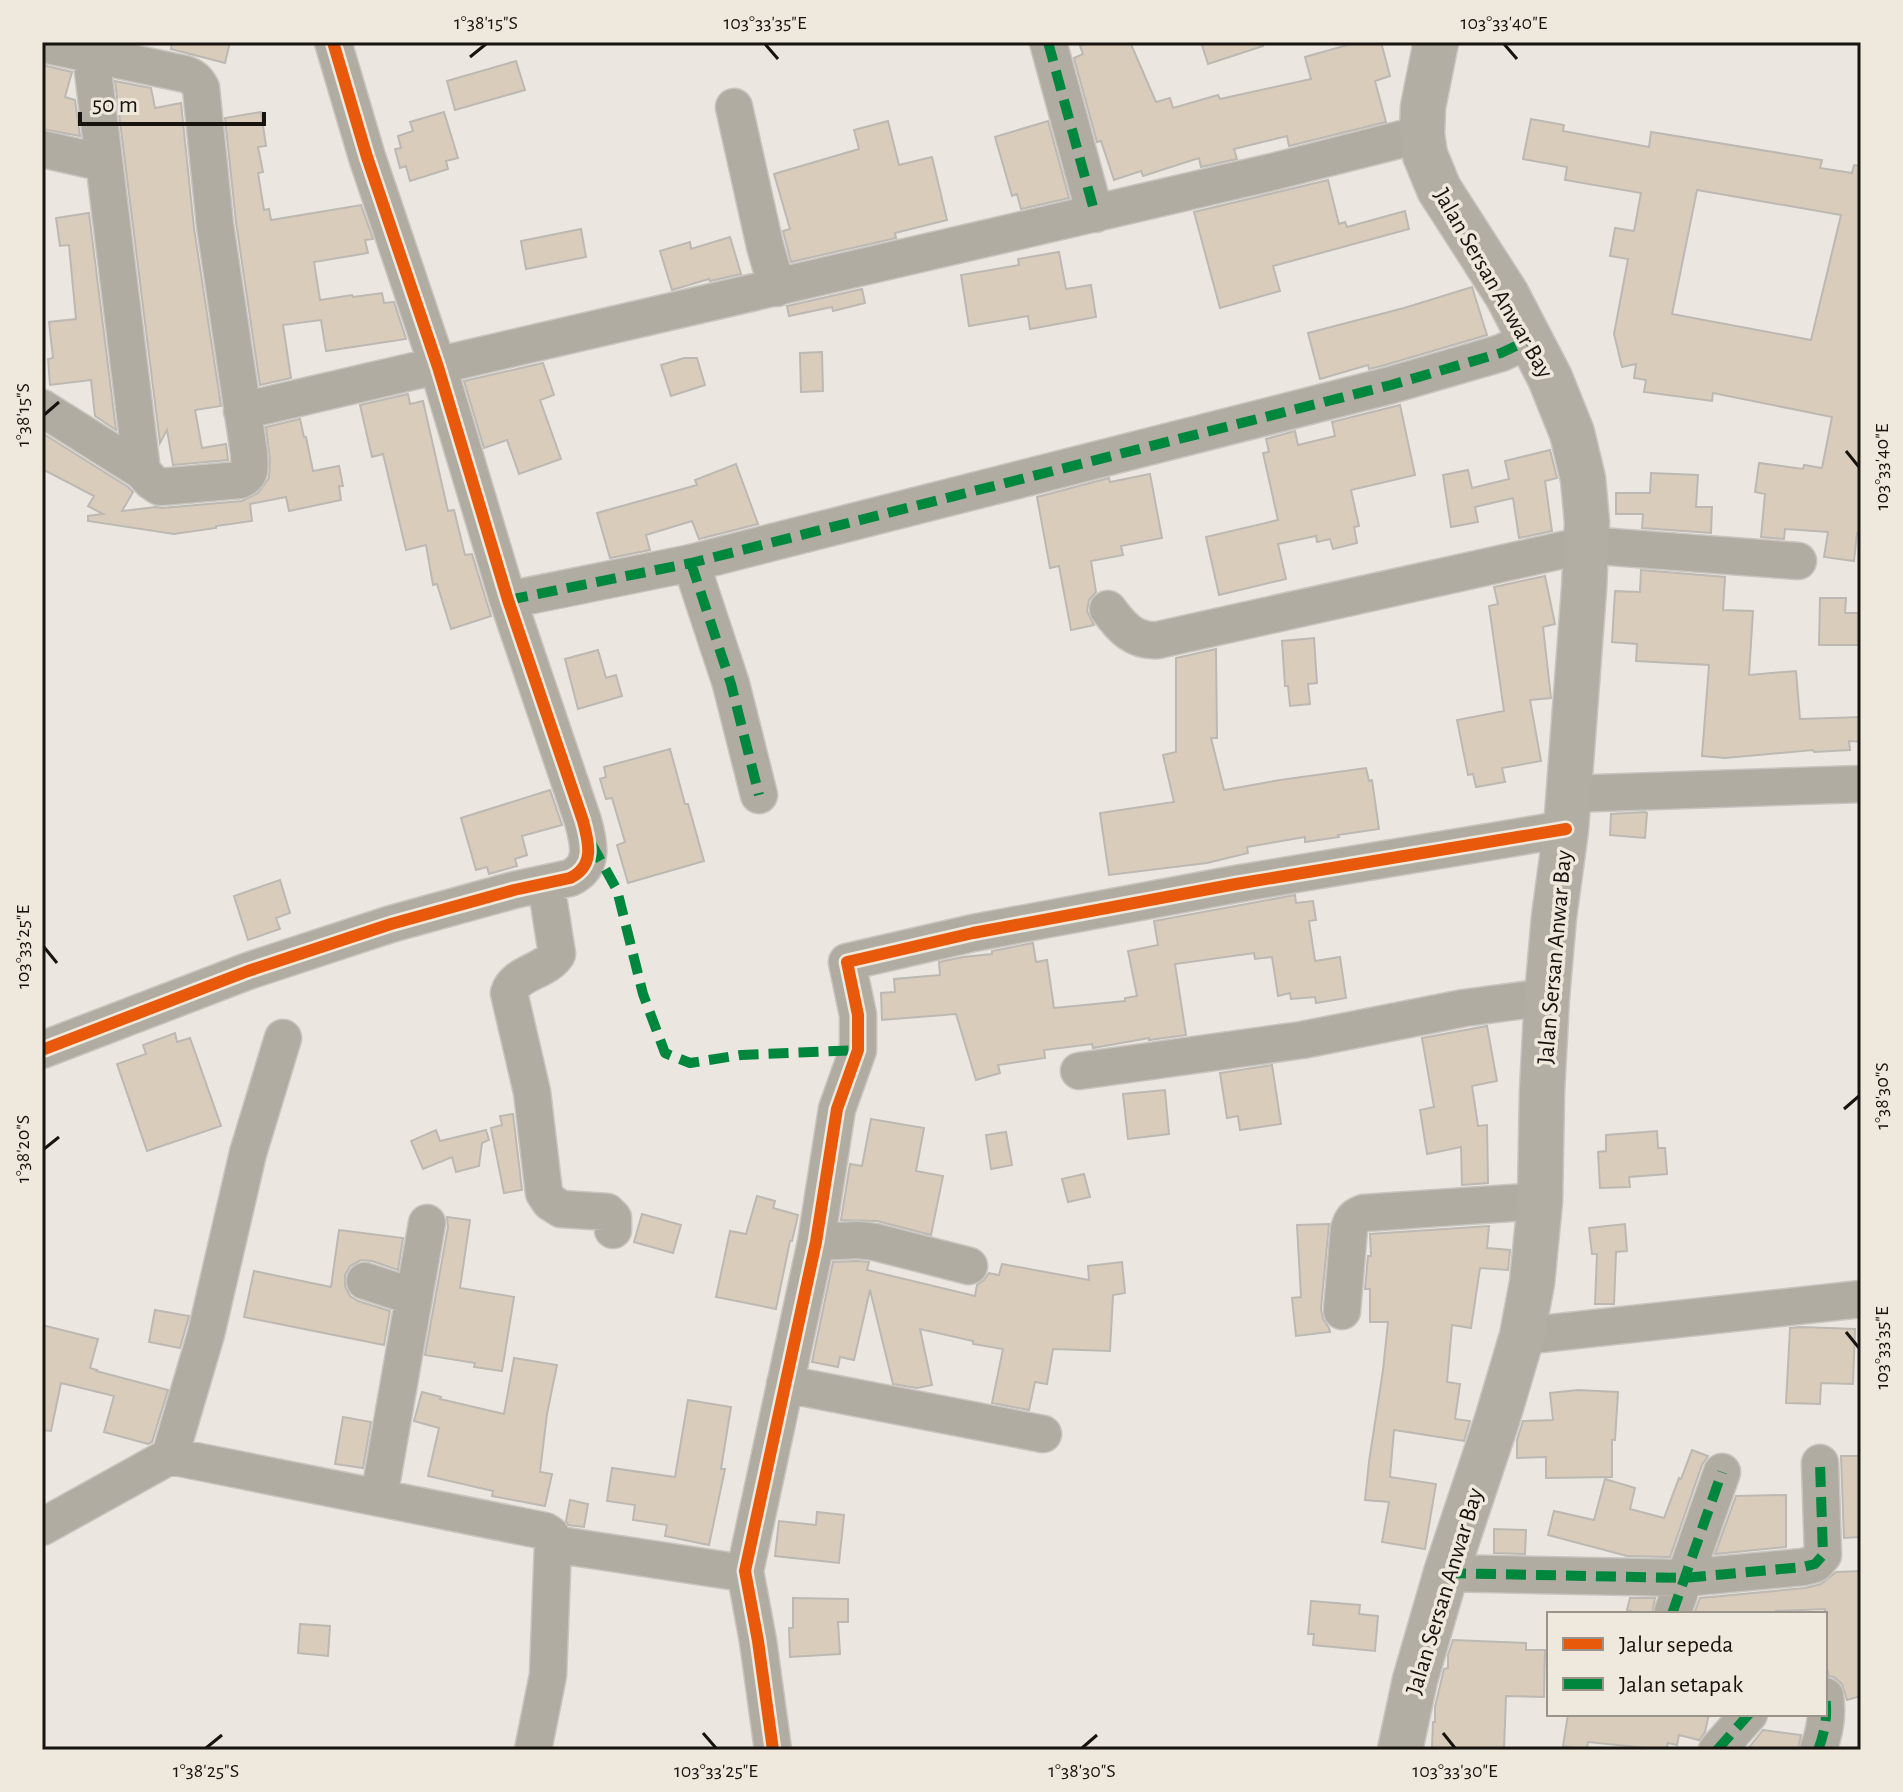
<svg xmlns="http://www.w3.org/2000/svg" width="1903" height="1792" font-family="'Alegreya Sans',sans-serif">
<style>
.building{fill:#d9ccbb;stroke:#bcb8b3;stroke-width:2;fill-rule:evenodd}
.lines{fill:none;stroke-linecap:round;stroke-linejoin:round}
.minor-casing{stroke:#c8c4c0;stroke-width:39}
.major-casing{stroke:#c8c4c0;stroke-width:47}
.minor{stroke:#b0aca1;stroke-width:36}
.major{stroke:#b2aea4;stroke-width:44}
.quiet{stroke:#00873e;stroke-width:10;stroke-dasharray:20 10;stroke-linecap:butt}
.cycleway-casing{stroke:#efe8dc;stroke-width:17}
.cycleway{stroke:#e8590c;stroke-width:12}
.ticks{fill:none;stroke:#171410;stroke-width:3}
.labels{text-anchor:middle;stroke-width:7;stroke-linejoin:round;paint-order:stroke}
.street-label{font-size:24px;fill:#171410;stroke:#efe8dc}
.neatline{fill:none;stroke:#171410;stroke-width:3}
.ticks-label{font-size:20px;text-anchor:middle;fill:#171410}
</style>
<rect width="100%" height="100%" fill="#ebe7e0"/>
<path class="building" d="M172,42H230L225,63L171,49Z
M1090,42H1130L1156,102L1170,98L1173,108L1218,95L1220,99L1311,79L1305,57L1358,42H1381L1390,76L1375,81L1386,122L1289,146L1287,136L1234,149L1237,159L1201,167L1199,158L1143,176L1141,171L1114,180L1101,141L1097,142L1074,58L1083,54L1080,46Z
M1201,42H1262L1263,46L1208,64Z
M516,61L525,90L455,110L447,81Z
M42,65L72,72L65,97L75,100L80,136L42,129Z
M115,81L151,88L155,108L181,103L194,228L221,406L195,410L202,448L226,444L228,460L173,465L167,430L160,443Z
M261,112L266,146L258,147L263,172L258,173L264,210L269,209L271,220L361,205L373,239L365,240L368,253L314,262L320,300L352,295L353,297L382,293L384,303L394,302L406,339L326,351L321,320L283,325L291,378L260,385L236,222L225,118Z
M444,112L458,158L446,161L448,169L410,181L406,166L400,168L395,149L401,148L398,136L413,131L410,122Z
M1531,119L1564,125L1563,131L1649,147L1651,132L1822,160L1820,168L1852,173L1854,165L1861,166V522L1860,534L1857,533L1854,561L1824,557L1828,532L1785,529L1784,539L1761,537L1765,494L1755,492L1759,463L1803,469L1804,465L1822,468L1832,417L1713,393L1712,401L1644,392L1646,380L1634,378L1636,364L1622,367L1614,334L1628,259L1610,256L1615,228L1634,231L1641,193L1565,180L1567,167L1523,159ZM1697,190L1841,215L1811,340L1672,314Z
M888,121L899,165L932,157L947,220L895,233L896,238L791,262L783,231L790,229L774,174L859,149L854,130Z
M1048,121L1069,198L1021,209L1017,194L1012,196L995,137Z
M1328,180L1339,224L1345,222L1347,227L1405,211L1409,229L1273,266L1280,291L1220,308L1194,212Z
M89,213L116,430L95,416L91,380L50,385L48,359L53,358L49,322L76,319L69,245L60,246L56,218Z
M581,229L586,257L526,269L521,241Z
M730,237L741,274L710,281L709,279L672,290L660,251L690,242L691,249Z
M1059,252L1066,289L1091,285L1096,317L1030,329L1028,316L969,326L961,275L1019,265L1018,259Z
M1472,287L1487,335L1385,365L1369,369L1368,365L1320,379L1308,333L1404,308Z
M862,289L865,303L833,311L832,307L789,316L787,306Z
M822,352L823,391L801,392L800,353Z
M684,358H697L705,385L671,396L661,365Z
M543,363L554,395L540,400L561,459L519,474L507,440L484,448L464,381Z
M408,394L410,404L423,401L448,511L454,510L465,555L472,554L491,616L451,629L437,584L433,585L426,545L406,550L383,454L372,457L360,405Z
M1400,405L1415,475L1351,490L1359,526L1354,527L1357,543L1333,549L1330,539L1317,542L1316,536L1278,544L1286,579L1219,595L1206,537L1278,520L1263,453L1269,452L1266,439L1295,431L1298,445L1335,436L1332,422Z
M300,419L304,437H306L313,471L339,466L343,486H339L341,500L289,511L286,497L250,504L252,521L216,526V528L174,534L88,521V516L103,514L88,506L94,496L42,469V433L128,487L133,492L122,511L156,507L162,508L242,501L258,493L269,478L270,460L266,427Z
M1550,450L1557,478L1545,481L1552,531L1519,538L1513,498L1475,507L1478,522L1451,527L1443,475L1468,470L1472,488L1509,479L1505,461Z
M736,464L758,524L699,539L692,521L646,535L650,550L610,558L597,513L697,485L695,480Z
M1651,473L1698,475L1696,507H1712L1711,533L1642,528L1643,514H1616V493H1650Z
M1150,474L1162,538L1121,546L1123,555L1091,561L1096,592L1089,600L1087,611L1094,625L1071,630L1059,566L1050,568L1037,497L1109,478L1110,482Z
M1641,570L1725,577L1723,610L1753,611L1749,675L1796,671L1800,719L1861,717V742L1849,741L1850,750L1814,752L1813,750L1725,758L1702,756L1709,665L1636,661L1637,644L1612,642L1615,591L1640,592Z
M1545,576L1555,624L1543,627L1551,698L1530,700L1541,761L1502,768L1505,782L1476,787L1473,774L1468,775L1457,720L1504,711L1489,606L1498,604L1494,587Z
M1820,598H1846L1845,613H1861V645H1819Z
M1314,638L1317,683L1308,684L1310,704L1290,706L1288,686H1285L1282,641Z
M1216,649L1217,738H1211L1224,790L1280,780L1366,768L1369,781L1372,780L1379,829L1338,835L1339,837L1305,842V837L1247,847L1248,853L1207,863L1109,875L1100,813L1174,802L1163,755L1176,752V658Z
M598,650L606,678L616,675L622,696L578,709L565,659Z
M670,749L685,804H688L704,861L628,883L617,845L625,842L612,798L606,799L600,779L606,777L604,767Z
M550,790L562,825L522,836L527,855L515,859L517,866L489,874L487,867L476,870L461,818Z
M1645,812L1647,813L1645,838L1610,835L1611,814Z
M280,880L290,913L276,918L280,929L248,940L234,896Z
M1295,895L1296,903L1313,901L1316,920L1309,921L1315,961L1340,957L1346,998L1316,1003L1315,997L1291,999L1290,993L1278,996L1272,957L1255,959L1254,953L1175,964L1186,1035L1149,1040V1038L1093,1048L1092,1044L1044,1050L1045,1058L998,1065L1000,1073L976,1080L956,1014L882,1020L881,993L895,992L894,979L940,975L939,962L963,957L992,954V951L1033,943L1036,962L1047,960L1054,1008L1125,1001V998L1137,996L1128,951L1158,945L1154,921Z
M1487,1026L1497,1081L1472,1086L1478,1126L1487,1125L1488,1183L1462,1185L1461,1147L1427,1154L1420,1110L1434,1107L1422,1038Z
M175,1033L177,1042L190,1038L221,1126L147,1151L117,1064L146,1054L143,1045Z
M1272,1065L1281,1124L1240,1130L1238,1116L1227,1118L1220,1073Z
M1165,1090L1169,1134L1128,1139L1123,1094Z
M513,1114L522,1190L504,1193L491,1128L502,1125L500,1116Z
M871,1119L924,1128L916,1171L943,1176L931,1235L877,1221L841,1220L850,1164L862,1166Z
M436,1130L440,1141L486,1130L489,1140L482,1143L479,1166L456,1172L452,1157L423,1169L411,1141Z
M1657,1131L1658,1148H1665L1667,1174L1629,1177L1630,1187L1600,1188L1598,1152L1606,1151V1135Z
M1006,1132L1012,1165L991,1169L986,1135Z
M1084,1174L1090,1197L1068,1202L1062,1179Z
M757,1196L775,1201L773,1208L798,1215L792,1241H790L776,1309L716,1297L730,1231L746,1234Z
M642,1214L681,1225L673,1253L634,1242Z
M447,1217L470,1220L460,1288L514,1297L502,1371L474,1367L475,1363L425,1355L448,1227Z
M1329,1224L1321,1309L1323,1319L1329,1328L1330,1332L1296,1336L1292,1298L1301,1297L1297,1225Z
M1625,1224L1627,1251L1616,1252L1614,1304H1595L1597,1254H1592L1589,1228Z
M1489,1226L1487,1248L1510,1250L1508,1270L1480,1268L1471,1328L1452,1325L1447,1382L1460,1384L1455,1419L1470,1421L1464,1441L1394,1430L1390,1477L1436,1484L1425,1549L1382,1542L1389,1502L1365,1500L1369,1462L1383,1370L1388,1322H1370V1289H1365L1368,1256H1371L1370,1234Z
M339,1230L403,1238L398,1270L372,1261L361,1260L350,1266L345,1275V1286L350,1296L358,1301L390,1311L384,1345L244,1317L254,1271L331,1287Z
M857,1261L869,1262L867,1270L975,1296L977,1285L984,1280L989,1273L999,1275L1002,1264L1089,1280L1088,1266L1122,1262L1125,1293L1113,1295L1110,1351L1053,1349L1047,1384L1035,1382L1029,1410L992,1403L1003,1349L973,1344V1341L920,1329L932,1385L917,1388L893,1384L870,1290L854,1360L840,1357L838,1367L812,1362L833,1262Z
M155,1310L189,1316L180,1348L149,1342Z
M42,1325L98,1339L90,1368L97,1370L96,1371L168,1390L152,1442L148,1444L104,1432L114,1396L61,1383L51,1431L42,1430Z
M1801,1327L1855,1329L1853,1384L1821,1383L1820,1404L1786,1403L1790,1328Z
M514,1358L557,1365L547,1414L540,1472L552,1474L545,1506L492,1496L493,1491L428,1476L439,1428L414,1421L422,1392L441,1397L440,1399L504,1414Z
M1578,1390L1618,1392L1615,1440H1612V1477L1546,1478V1457L1517,1458V1440L1523,1421L1553,1420L1550,1393Z
M688,1400L731,1407L721,1469H725L709,1545L665,1536L667,1525L633,1520L635,1505L607,1501L612,1468L675,1477Z
M343,1417L371,1422L363,1468L335,1464Z
M1692,1450L1708,1456L1702,1465L1670,1557L1627,1556L1548,1535L1554,1511L1594,1520L1605,1479L1635,1488L1630,1509L1664,1518L1679,1478L1681,1479Z
M1841,1456H1861V1537L1844,1538Z
M1786,1495V1547L1715,1554L1736,1496Z
M570,1500L588,1504L584,1527L568,1525L566,1521Z
M817,1512L844,1515L839,1563L775,1556L779,1521L816,1525Z
M1494,1529L1526,1530L1525,1554L1494,1553Z
M1861,1571V1696L1847,1700L1842,1684L1834,1677L1829,1676L1825,1661V1609L1776,1611V1614H1694L1700,1598L1805,1588L1821,1584L1836,1572Z
M793,1598L848,1599V1622H838L840,1654L790,1657L789,1628H793Z
M1630,1598H1655L1652,1614H1640L1627,1610Z
M1311,1601L1360,1605L1359,1614L1378,1616L1375,1651L1313,1645L1314,1634H1308Z
M300,1624L330,1626L328,1656L298,1653Z
M1453,1640L1526,1643V1650H1545L1544,1697L1506,1696L1504,1750L1432,1748L1433,1722H1435V1707L1444,1669L1448,1668V1655Z
M1568,1714H1709L1705,1732L1699,1740L1679,1735L1677,1745L1668,1743L1666,1750L1588,1742L1587,1750L1563,1746Z
M1763,1730L1801,1735L1798,1750H1747Z"/>
<g class="lines">
<defs>
<path id="minor" d="M1048,42L1095,214
M42,44L185,74C193,77 197,80 201,88L215,225L249,453C249,465 253,475 240,480L160,487L151,481L142,471L42,408
M91,55L142,471
M734,107L765,246L777,288
M42,149L104,163
M242,411L1272,172L1422,134
M691,563L731,684L759,795
M508,600L691,563L1391,385L1501,353L1531,339
M1108,609C1121,627 1134,642 1158,640L1585,545L1798,561
M1568,794L1861,784
M546,884L557,954C546,972 515,972 509,993L532,1092L544,1193L550,1202L561,1209L607,1212L613,1218V1230
M42,1050L248,971L391,924L514,890L570,878C595,866 589,843 583,821L508,600L438,367L367,157L333,42
M1079,1071L1302,1040L1464,1008L1547,997
M816,1242L858,1240L875,1242L969,1266
M365,1281L414,1297
M1342,1311L1349,1229C1352,1220 1354,1216 1364,1213L1540,1201
M1522,1336L1861,1299
M785,1384L1043,1434
M170,1456L545,1531L551,1535L553,1544
M379,1497L427,1223
M42,1527L170,1456L206,1334L248,1153L283,1038
M1446,1573L1684,1578L1803,1567L1815,1564L1823,1555L1820,1463
M1672,1614L1722,1472
M533,1750L548,1675L553,1544L730,1571H745
M773,1750L758,1641L745,1571L816,1242L837,1109L858,1050V1015L847,962L973,933L1236,884L1566,829
M1717,1750L1749,1714
M1818,1750C1825,1732 1828,1715 1825,1696"/>
<path id="major" d="M1400,1750L1415,1680L1446,1573L1497,1420L1522,1336L1532,1283L1540,1201L1542,1091L1547,997L1554,917L1566,829L1584,589L1587,522L1583,479L1572,433L1550,378L1507,295L1439,189L1425,155L1422,134L1423,107L1436,42"/>
</defs>
<use href="#minor" class="minor-casing"/>
<use href="#major" class="major-casing"/>
<use href="#minor" class="minor"/>
<use href="#major" class="major"/>
<path class="quiet" d="M1048,42L1095,214
M691,563L731,684L759,795
M508,600L691,563L1391,385L1501,353L1531,339
M591,843L617,890L643,994L665,1053L690,1063L741,1055L858,1050V1046
M1446,1573L1684,1578L1803,1567L1815,1564L1823,1555L1820,1463
M1672,1614L1722,1472
M1717,1750L1749,1714
M1818,1750C1825,1732 1828,1715 1825,1696"/>
<defs>
<path id="cycleway" d="M42,1050L248,971L391,924L514,890L570,878C595,866 589,843 583,821L508,600L438,367L367,157L333,42
M773,1750L758,1641L745,1571L816,1242L837,1109L858,1050V1015L847,962L973,933L1236,884L1566,829"/>
</defs>
<use href="#cycleway" class="cycleway-casing"/>
<use href="#cycleway" class="cycleway"/>
</g>
<path class="ticks" d="M765,44L778,59M1504,44L1517,59M470,57L486,44M44,415L59,402M1846,451L1859,467M44,947L57,963M1844,1109L1859,1096M44,1149L59,1137M1846,1332L1859,1348M703,1733L716,1748M1443,1733L1455,1748M206,1748L222,1735M1082,1748L1097,1735"/>
<g class="labels">
<g class="street-label">
<text transform="translate(1494 283) rotate(60)" y="8">Jalan Sersan Anwar Bay</text>
<text transform="translate(1554 957) rotate(-85)" y="8">Jalan Sersan Anwar Bay</text>
<text transform="translate(1444 1591) rotate(-73)" y="8">Jalan Sersan Anwar Bay</text>
</g>
</g>
<rect width="1903" height="1792" fill="none" stroke="#efe8dc" stroke-width="88"/>
<rect x="1547" y="1612" width="280" height="104" fill="#efe8dc" stroke="#99938a" stroke-width="2"/>
<rect x="1563" y="1638" width="40" height="12" fill="#e8590c" stroke="#99938a" stroke-width="2"/>
<text x="1619" y="1652" font-size="24" fill="#171410">Jalur sepeda</text>
<rect x="1563" y="1678" width="40" height="12" fill="#00873e" stroke="#99938a" stroke-width="2"/>
<text x="1619" y="1692" font-size="24" fill="#171410">Jalan setapak</text>
<path d="M80 112v12h184v-12" fill="none" stroke="#171410" stroke-width="4"/>
<text x="92" y="112" font-size="24" fill="#171410" stroke="#efe8dc" stroke-width="6" paint-order="stroke">50 m</text>
<rect x="44" y="44" width="1815" height="1704" class="neatline"/>
<g class="ticks-label">
<text x="486" y="29">1°38'15"S</text>
<text x="765" y="29">103°33'35"E</text>
<text x="1504" y="29">103°33'40"E</text>
<text transform="translate(22 415) rotate(-90)" y="7">1°38'15"S</text>
<text transform="translate(1881 467) rotate(-90)" y="7">103°33'40"E</text>
<text transform="translate(22 947) rotate(-90)" y="7">103°33'25"E</text>
<text transform="translate(1881 1096) rotate(-90)" y="7">1°38'30"S</text>
<text transform="translate(22 1149) rotate(-90)" y="7">1°38'20"S</text>
<text transform="translate(1881 1348) rotate(-90)" y="7">103°33'35"E</text>
<text x="206" y="1777">1°38'25"S</text>
<text x="716" y="1777">103°33'25"E</text>
<text x="1082" y="1777">1°38'30"S</text>
<text x="1455" y="1777">103°33'30"E</text>
</g>
</svg>
